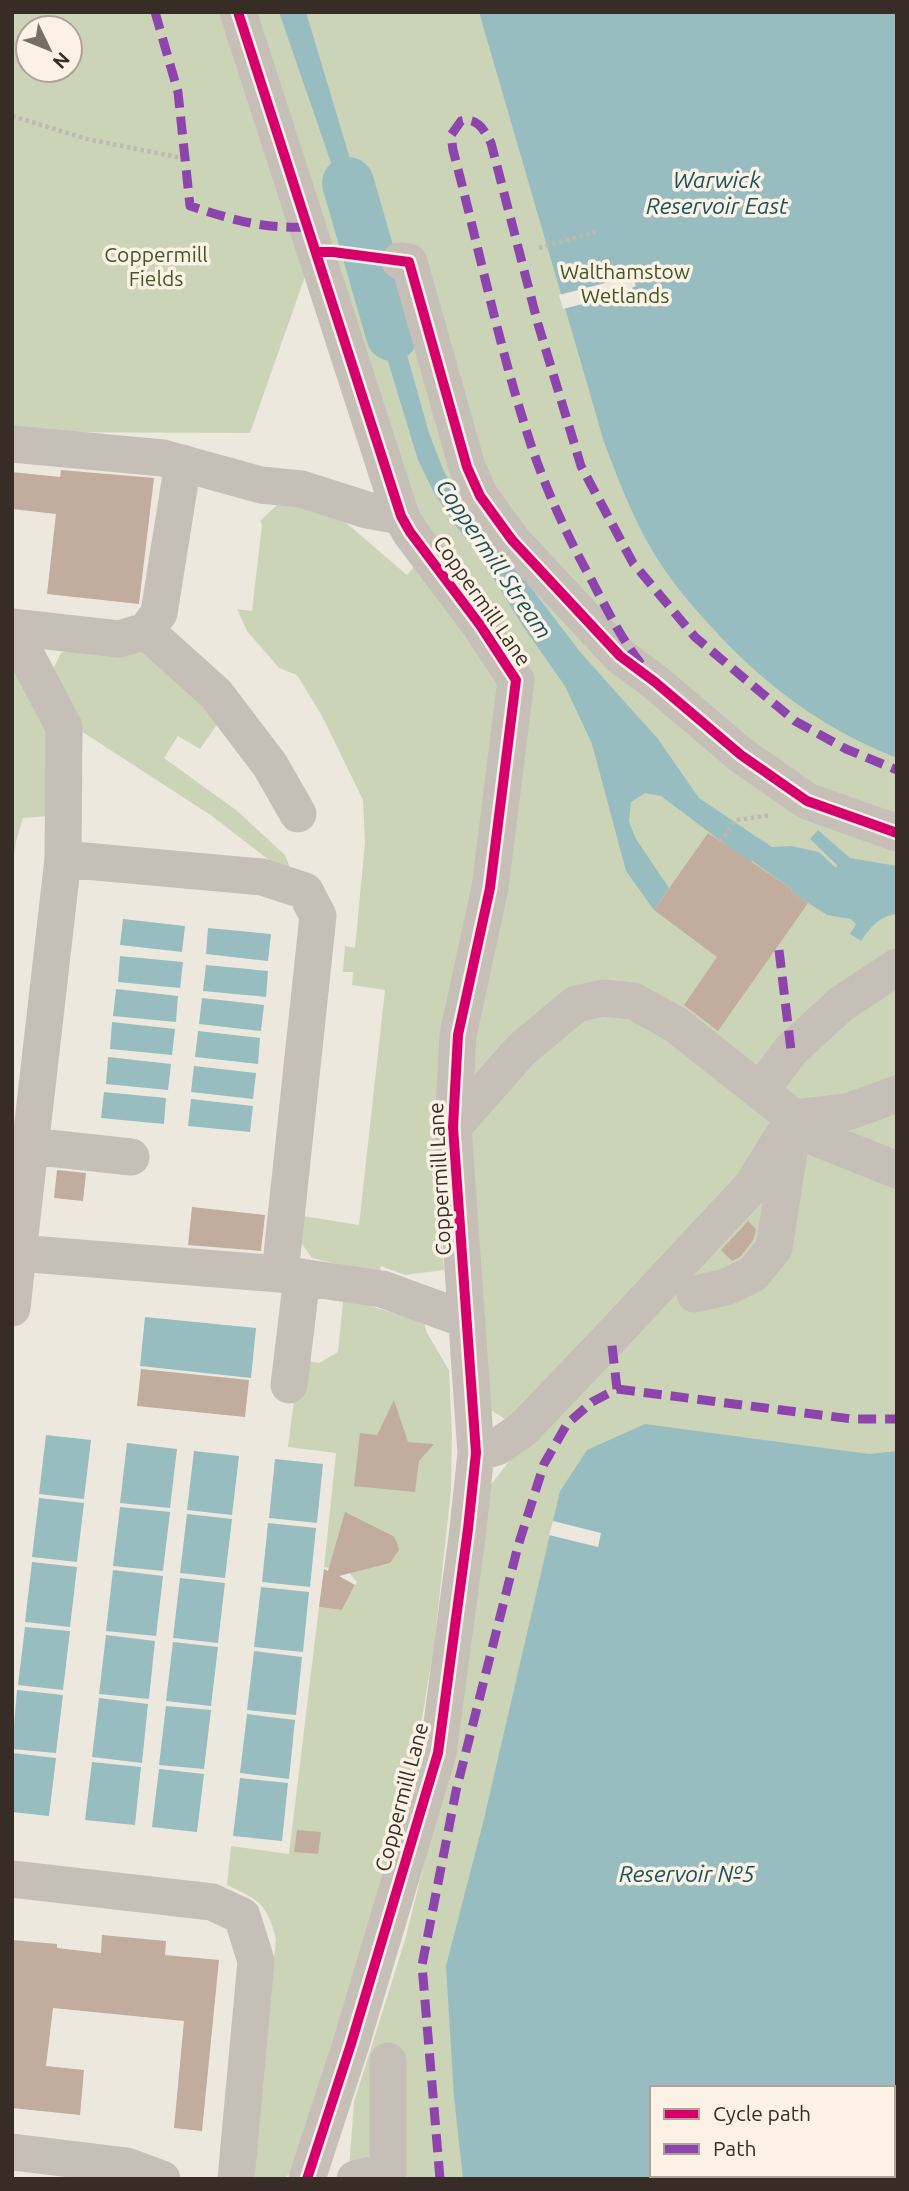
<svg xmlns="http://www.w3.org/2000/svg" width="909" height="2191" font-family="Ubuntu,sans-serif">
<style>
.green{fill:#ccd4b7;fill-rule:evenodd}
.water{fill:#98bdc0;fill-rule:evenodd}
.pier{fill:#ede8de}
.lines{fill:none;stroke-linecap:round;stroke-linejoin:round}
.river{stroke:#98bdc0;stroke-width:52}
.building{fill:#c2ac9e}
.path{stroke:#beb8b0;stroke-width:4.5;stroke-dasharray:3.5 3.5;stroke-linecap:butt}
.minor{stroke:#c6bfb7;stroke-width:37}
.quiet{stroke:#8e44ad;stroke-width:9;stroke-dasharray:18 9;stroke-linecap:butt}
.cycleway-casing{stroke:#fbf2e5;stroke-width:15}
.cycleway{stroke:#d6006c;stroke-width:10}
.labels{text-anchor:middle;stroke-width:7;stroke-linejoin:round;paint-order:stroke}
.park-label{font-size:21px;fill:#425727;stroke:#fbf2e5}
.street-label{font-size:21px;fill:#372c26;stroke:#fbf2e5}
.water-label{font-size:23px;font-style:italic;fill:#18525c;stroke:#fbf2e5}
</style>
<rect width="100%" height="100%" fill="#ede8de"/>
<path class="green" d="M12,12H223L309,265L250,433L12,432ZM28,28H70V70H28Z
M254,12H897V2179H345L349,2169L354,2102L405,1940L448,1768L489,1487L530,1435L489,1409L474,1214L440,1223L444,1270L405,1275L381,1266L379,1274L312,1258L297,1237L303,1216L359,1225L385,990L352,985L353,972H343L345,946L355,948L365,843L363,800L322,716L297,675L279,668L247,631L237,609L252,611L262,525L260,521L279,503L322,510L345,522L407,575L435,543L401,480ZM652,2088H893V2175H652Z
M80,647L129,653L147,651L212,706L216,726L200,749L178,736L164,758L236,810L285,855L295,880L212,816L78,729L51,673L61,653Z
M12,654L59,757L49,816L23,818L16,841L12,868Z
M343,1302L362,1303L424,1323L427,1333L449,1370L452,1435L451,1490L434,1646L421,1725L395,1843L292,2171L284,2179H253L276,1939C267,1904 259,1900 227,1885L231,1846L289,1854L319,1607L342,1610L357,1582L346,1569L324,1567L336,1453L288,1447L299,1360L319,1363L338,1352Z"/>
<path class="water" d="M279,12H306L378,252L356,249L349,215Z
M479,12H897V758C822,729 760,682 707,622C687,600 667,576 652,550C632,516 618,479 604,442Z
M358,263L382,266L429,433L444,472L475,522L529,585L581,653L658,739L699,798L772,847L791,846L819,852L836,868L837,865L810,839L818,830L850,858L897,866V914C879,916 870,928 861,941L850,934L856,924L851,919L827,915L791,892L792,889L752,861L750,863L661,796L645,793L631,802L629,822L636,839L669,888L654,910L626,871L592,744L565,686L522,625L476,550L455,525L433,491L418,460Z
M123,919L185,926L182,952L120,945Z
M208,928L271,934L268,961L206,954Z
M120,956L183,962L180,988L118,982Z
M206,965L268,971L266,997L203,991Z
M116,989L178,996L176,1022L113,1016Z
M202,998L264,1005L261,1031L199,1024Z
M112,1022L175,1029L172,1055L110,1049Z
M198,1031L260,1038L258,1064L195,1057Z
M108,1057L171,1064L168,1090L106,1084Z
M194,1066L256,1073L253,1099L191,1092Z
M104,1092L166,1098L164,1124L101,1118Z
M191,1099L253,1106L250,1132L188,1126Z
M145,1317L256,1328L251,1378L140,1366Z
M645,1424L869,1454L897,1451V2179H463L454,2097L446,1966L483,1823L560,1491L587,1450ZM652,2088H893V2175H652Z
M46,1435L91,1440L84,1499L39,1494Z
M127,1443L177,1449L170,1508L120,1503Z
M194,1451L239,1456L232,1515L187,1510Z
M275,1459L323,1464L317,1523L269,1518Z
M39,1498L84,1503L77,1562L32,1557Z
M120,1507L170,1512L163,1571L113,1566Z
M187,1514L232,1519L225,1578L180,1573Z
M268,1523L316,1528L310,1587L262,1582Z
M32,1562L77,1567L70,1627L25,1622Z
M113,1570L163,1576L156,1636L106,1631Z
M180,1578L225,1583L218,1643L173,1638Z
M261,1587L309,1592L303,1652L254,1647Z
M25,1627L70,1631L63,1690L18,1685Z
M106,1635L155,1641L149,1699L99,1694Z
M173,1642L218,1647L211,1706L166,1701Z
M254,1651L302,1657L296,1715L247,1710Z
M17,1690L63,1695L56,1753L12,1749Z
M99,1698L148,1704L142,1763L92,1757Z
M166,1706L211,1710L204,1769L159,1765Z
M247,1714L295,1720L289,1779L240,1773Z
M12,1753L56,1758L49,1816L12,1812Z
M92,1762L141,1767L135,1825L85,1820Z
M159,1769L204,1774L197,1832L152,1827Z
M240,1778L288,1783L282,1841L233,1836Z"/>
<path class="pier" d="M627,273L629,279L633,278L636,286L632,288L633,294L614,299L613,296L563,309L559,295L609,282V278Z
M553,1521L601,1533L598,1547L549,1535Z"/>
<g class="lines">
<path class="river" d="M348,183L392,335"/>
</g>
<path class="building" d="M61,470L154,478L139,604L47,594L56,514L12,509V472L60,477Z
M708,833L792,889L791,892L808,903L718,1031L684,1005L717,957L654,910Z
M57,1170L86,1173L83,1201L54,1198Z
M192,1207L265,1215L261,1251L188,1245Z
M748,1221L756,1229L754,1239L740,1257L732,1261L721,1250Z
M141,1369L249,1380L245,1417L137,1406Z
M394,1400L408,1442L434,1444L419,1461L415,1492L354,1486L360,1433L377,1435Z
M345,1512L393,1536L397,1542L399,1550L390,1563L339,1576L355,1585L342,1610L319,1607L324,1569L328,1571Z
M297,1830L321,1832L318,1854L294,1852Z
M102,1935L166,1941L165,1955L219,1960L202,2131L174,2128L184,2021L53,2008L46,2066L84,2070L80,2115L12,2108V1940L57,1944V1948L101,1953Z"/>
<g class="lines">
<path class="path" d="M12,116L87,139L187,159
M539,248L595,232
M720,842L736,820L771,815"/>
<path class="minor" d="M238,12L401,516L410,532L480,625L516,680L490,888L458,1035L453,1127L476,1453L468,1529L438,1753L351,2044L307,2179
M400,261L409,262L467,467L480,496L512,540L620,656L655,682L741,755L807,801L897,833
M12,444L163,458L261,485L301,489L367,510L401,516
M12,627L119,639L146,631L159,613L183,463
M146,631L216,694L270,765L298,814
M12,634L25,653L64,727L63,859L18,1253
M63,859L262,877L305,891L318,916L280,1274L382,1289L467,1320
M760,1091L791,1050L841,1004L897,967
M794,1118L819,1139L897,1170
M453,1127L522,1049L576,1004L603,998L633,1001L675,1024L794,1118L847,1112L897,1094
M30,1146L131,1157
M695,1294L726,1287L753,1274L774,1248L792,1133
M12,1308L18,1253L280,1274
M289,1385L302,1277
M476,1453L497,1447L523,1429L611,1337L752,1186L794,1118
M12,1879L212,1902L242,1916L256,1961L236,2179
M12,2152L127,2166L162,2179
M355,2179L387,2171
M388,2179V2061"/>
<path class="quiet" d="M155,12L178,92L190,206C234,220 262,229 309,227
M641,664C621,638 607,610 592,581C568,538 547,492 531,445C499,348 479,248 453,150L451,135L461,121C478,117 484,130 491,143L538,324L581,466L633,563L695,637L795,721L846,749L897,770
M779,950L791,1050
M617,1389L852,1419H897
M440,2179L422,1965L456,1791L518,1546L544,1464L567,1424L592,1402L617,1389L611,1337"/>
<defs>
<path id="cycleway" d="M238,12L401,516L410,532L480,625L516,680L490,888L458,1035L453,1127L476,1453L468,1529L438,1753L351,2044L307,2179
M317,252H333L409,262L467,467L480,496L512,540L620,656L655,682L741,755L807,801L897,833"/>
</defs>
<use href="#cycleway" class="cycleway-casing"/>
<use href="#cycleway" class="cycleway"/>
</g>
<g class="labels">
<g class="park-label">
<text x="156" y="262">Coppermill<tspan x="156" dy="24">Fields</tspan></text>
<text x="625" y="279">Walthamstow<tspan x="625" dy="24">Wetlands</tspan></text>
</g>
<g class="street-label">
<text transform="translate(482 601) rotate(55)" y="7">Coppermill Lane</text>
<text transform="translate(440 1179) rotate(-93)" y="7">Coppermill Lane</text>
<text transform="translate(402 1797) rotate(-75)" y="7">Coppermill Lane</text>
</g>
<g class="water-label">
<text x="717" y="188">Warwick<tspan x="717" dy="26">Reservoir East</tspan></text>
<text transform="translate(494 559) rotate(56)" y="8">Coppermill Stream</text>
<text x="687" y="1882">Reservoir №5</text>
</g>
</g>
<rect width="909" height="2191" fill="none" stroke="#372c26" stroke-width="28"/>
<rect x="650" y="2086" width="245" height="91" fill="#fbf2e5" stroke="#ada399" stroke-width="2"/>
<rect x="664" y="2109" width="35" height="10" fill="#d6006c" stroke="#ada399" stroke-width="2"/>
<text x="713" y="2121" font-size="21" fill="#372c26">Cycle path</text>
<rect x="664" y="2144" width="35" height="10" fill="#8e44ad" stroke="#ada399" stroke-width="2"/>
<text x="713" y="2156" font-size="21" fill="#372c26">Path</text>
<g transform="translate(49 49) rotate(133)"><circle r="33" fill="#fbf2e5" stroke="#ada399" stroke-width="2"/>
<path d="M0-5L12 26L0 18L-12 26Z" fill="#776e66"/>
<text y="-10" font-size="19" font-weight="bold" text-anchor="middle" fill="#372c26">N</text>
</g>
</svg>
